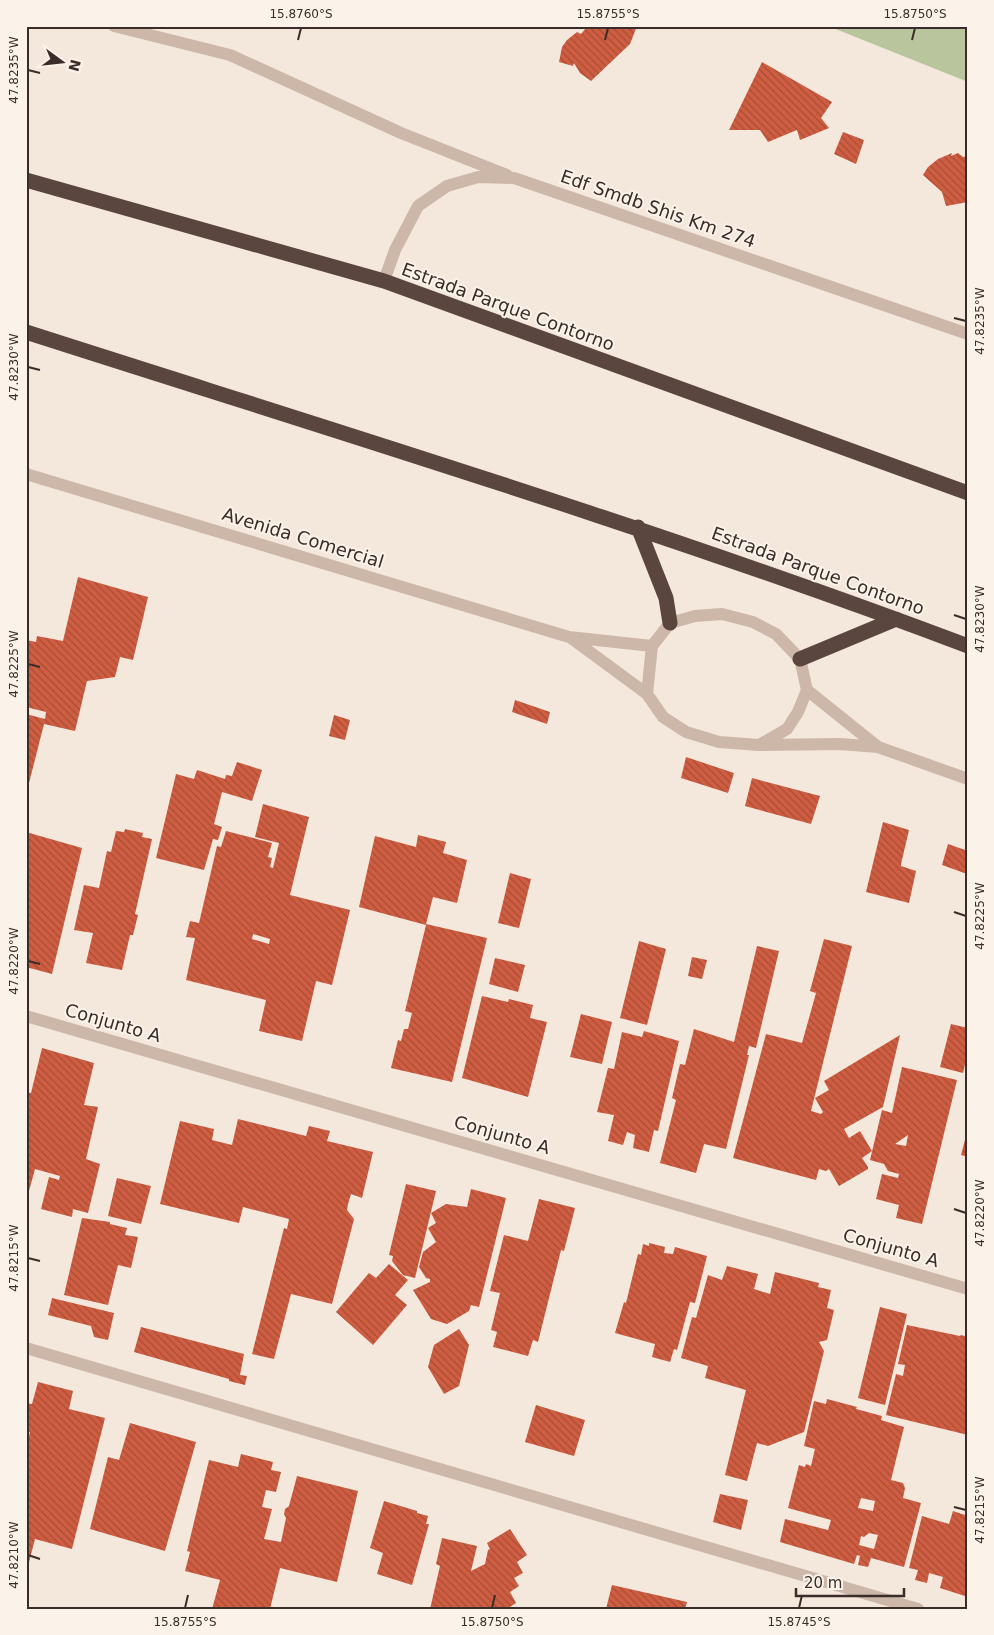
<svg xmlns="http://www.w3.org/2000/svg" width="994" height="1635" font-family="'DejaVu Sans',sans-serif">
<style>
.park{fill:#b9c59c}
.building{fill:url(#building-back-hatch);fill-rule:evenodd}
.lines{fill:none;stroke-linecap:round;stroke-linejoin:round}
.minor{stroke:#cdb7a8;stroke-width:12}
.highway{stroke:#5b463f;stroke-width:15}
.ticks{fill:none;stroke:#3a2d29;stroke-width:2}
.labels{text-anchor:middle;stroke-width:4;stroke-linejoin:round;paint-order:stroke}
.street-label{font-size:18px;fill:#3a2d29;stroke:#fbf2ea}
.neatline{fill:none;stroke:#3a2d29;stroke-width:2}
.ticks-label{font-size:12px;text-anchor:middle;fill:#3a2d29}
</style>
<defs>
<pattern id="building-back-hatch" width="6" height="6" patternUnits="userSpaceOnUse" patternTransform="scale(1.25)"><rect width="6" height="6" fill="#ce5d41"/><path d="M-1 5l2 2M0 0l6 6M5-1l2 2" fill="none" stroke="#a84d36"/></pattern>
</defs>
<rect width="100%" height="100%" fill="#f4e8dd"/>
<path class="park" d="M828,26H968V82Z"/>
<path class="building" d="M586,26H637L630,44L591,81L580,73L574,63L573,66L559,62L562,47L567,40L577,32L581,34L586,28Z
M762,62L832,102L821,118L829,128L800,140L797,130L768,142L760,130H729Z
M843,132L864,140L856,164L834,154Z
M952,153L951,156L958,153L963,157L968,156V202L946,206L942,192L923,175L928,167L938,159Z
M78,577L148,597L133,660L120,657L115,677L87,681L75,731L44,724L26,795V714L45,719L46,712L26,707V640L36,642L37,636L63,641Z
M515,700L550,712L547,724L512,712Z
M334,715L350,720L345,740L329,736Z
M686,757L734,773L728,793L681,778Z
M237,762L262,770L252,801L222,792L214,824L222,827L218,840L213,839L204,870L156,858L176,774L194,779L197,770L225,779L226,775L232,776Z
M752,778L820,796L811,824L745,806Z
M263,804L309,817L290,895L350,910L332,985L316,981L302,1041L259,1031L266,1000L186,980L195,938L186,937L190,921L199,923L217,846L221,847L226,831L272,843L268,857L272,858L270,867L273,868L279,843L255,837ZM253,934L270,939L269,944L252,939Z
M883,822L909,830L901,864V866L916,871L909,903L866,892Z
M125,829L143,833L142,837L152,839L135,914L138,915L133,935H130L122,970L86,963L93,933L74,930L84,885L99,888L107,851L111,852L116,831L124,832Z
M26,832L82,848L52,974L26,967Z
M418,835L446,842L443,853L467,860L457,903L433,897L426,924L487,938L452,1082L391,1068L398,1040L401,1041L404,1029H408L412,1013L405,1011L426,925L359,907L375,836L416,847Z
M948,844L968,851L967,874L942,865Z
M510,873L531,879L519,928L498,923Z
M824,939L852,946L811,1111L821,1114L823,1112L815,1098L829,1090L824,1081L900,1035L883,1107L844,1129L849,1138L860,1131L872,1151L862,1158L868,1167V1169L839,1186L829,1169L826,1171L819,1169L816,1180L733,1158L766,1034L802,1043L816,993L810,991Z
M639,941L666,949L647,1025L620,1018Z
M757,946L779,951L756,1048L749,1046L747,1055H749L726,1149L704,1144L696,1173L660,1163L676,1100L672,1098L680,1064L685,1065L694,1029L734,1042Z
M692,957L707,960L702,979L688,976Z
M495,958L525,965L518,992L489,984Z
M482,996L508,1002L509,999L533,1005L530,1018L547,1022L528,1097L462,1078Z
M581,1014L612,1022L602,1064L570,1057Z
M951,1024L968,1028V1052L963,1073L940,1067Z
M644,1031L679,1041L658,1131L654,1130L649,1152L633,1148L635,1135L627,1132L623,1145L608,1141L614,1115L597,1112L608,1068L614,1069L622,1032L642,1037Z
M42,1048L94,1063L84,1105L98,1107L86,1159L100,1164L88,1213L73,1209L72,1217L41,1209L49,1177L59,1180L60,1176L35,1169L26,1202V1092L31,1093Z
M902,1067L957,1080L922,1224L896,1218L899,1205L876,1199L882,1174L898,1178L899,1174L888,1171L884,1164L870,1160L882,1110L892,1113ZM908,1135L906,1146L895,1144Z
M238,1119L306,1136L309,1126L330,1131L327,1141L373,1152L362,1198L351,1194L348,1204L347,1210L354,1219L332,1304L291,1294L274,1359L252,1354L284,1228L287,1229L289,1219L243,1207L239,1223L160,1204L180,1121L214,1129L212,1140L232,1145Z
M967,1132H968V1157L961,1155Z
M117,1178L151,1186L141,1224L108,1216Z
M406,1184L436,1191L415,1278L403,1275L392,1261L393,1256L389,1255Z
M471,1189L506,1198L479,1307L471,1305L469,1311L447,1324L431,1319L413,1290L430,1282V1279L426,1278L419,1267L423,1252L436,1242L428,1228L436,1223L431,1213L446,1204L467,1207Z
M539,1199L575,1208L564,1251L561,1250L538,1342L533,1340L528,1356L493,1347L497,1332L491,1330L500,1293L490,1291L504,1235L528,1241Z
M82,1218L110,1222V1224L127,1228L125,1235L138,1237L131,1268L118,1265L108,1305L64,1295Z
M649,1243L665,1247L664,1253L673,1254L675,1247L707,1256L695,1303L690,1302L677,1350L674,1349L670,1362L652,1357L655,1344L615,1333L624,1302L626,1303L638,1254L641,1255L643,1244L649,1246Z
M389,1264L408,1280L395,1295L407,1305L373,1345L336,1312L369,1273L376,1278Z
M727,1266L758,1274L754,1289L770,1294L775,1272L819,1283L818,1287L831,1290L827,1308L834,1310L827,1340L819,1342L824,1351L804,1432L768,1446L757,1443L747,1481L725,1475L746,1390L705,1378L708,1366L681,1358L692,1317L696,1318L708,1275L722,1280Z
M52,1298L114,1313L108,1340L94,1337L91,1326L48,1315Z
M880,1307L907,1314L885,1405L858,1398Z
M907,1325L960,1336L961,1335L968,1337V1435L886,1415L896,1374L903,1376L905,1365L898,1364Z
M141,1327L244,1354L240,1375L247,1376L245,1385L229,1381V1379L134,1352Z
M459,1329L469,1345L459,1386L444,1394L428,1367L434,1345Z
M38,1382L73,1391L69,1409L105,1418L72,1549L35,1539L27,1570L26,1448L30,1432L26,1431V1403L32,1404Z
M827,1399L857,1407L856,1409L882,1416L881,1420L904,1427L891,1480L903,1483L905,1488L903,1498L921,1503L904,1567L871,1558L868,1567L858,1565L860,1556L857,1555L854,1564L780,1542L785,1519L828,1530L831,1520L788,1508L799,1465L805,1467L806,1464L811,1466L815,1449L804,1446L814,1401L826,1404ZM861,1498L875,1501L873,1511L858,1508ZM869,1533L878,1535L874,1549L859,1545L861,1536L864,1537Z
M536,1405L585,1420L574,1456L525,1442Z
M130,1423L196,1442L165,1551L90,1529L108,1457L119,1460Z
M241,1454L273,1462L271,1470L281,1472L276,1492L266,1490L262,1507L272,1509L264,1539L281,1542L286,1518L284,1514L285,1509L289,1506L297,1476L358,1491L337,1582L280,1568L270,1609H212L220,1580L185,1571L190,1552L187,1551L209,1460L238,1467Z
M720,1494L748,1500L741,1530L713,1522Z
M384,1501L417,1511V1513L428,1516L426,1524H429L412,1585L377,1574L383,1553L370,1548Z
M953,1511L968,1516V1597L940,1588L943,1577L929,1573L927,1583L915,1580L918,1570L909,1568L922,1516L949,1524Z
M510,1529L527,1555L517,1562L523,1573L514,1578L519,1586L510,1592L516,1603L507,1609H430L440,1566L436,1564L442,1538L477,1546L471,1571L485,1564L488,1550L490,1549L487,1543Z
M612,1585L687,1602L685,1609H606Z"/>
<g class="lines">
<path class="minor" d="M114,26L230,55L401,133L507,175
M384,281L395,250L418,206L447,186L478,177L514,178L968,334
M26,474L569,637L652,646
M722,614L753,622L776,634L800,659L807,690L798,712L787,729L759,745L719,742L686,732L663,717L647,694L652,646L670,623L695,616Z
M571,638L647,694
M807,690L878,747
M761,745L840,744L878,747L968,779
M26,1016L968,1289
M26,1348L918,1609"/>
<path class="highway" d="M26,180L384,281L968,493
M26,332C341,433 658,529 968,646
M638,527L666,598L670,623
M800,659L896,619"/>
</g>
<path class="ticks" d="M298,40L301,28M605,40L608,28M912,40L915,28M28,70L40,73M954,318L966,321M28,367L40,370M954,615L966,619M28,664L40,667M954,912L966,916M28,961L40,964M954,1209L966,1213M28,1258L40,1261M954,1507L966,1510M28,1555L40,1559M185,1608L188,1595M492,1608L495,1595M799,1608L802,1595"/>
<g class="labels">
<g class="street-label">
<text transform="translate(658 209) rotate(19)" y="6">Edf Smdb Shis Km 274</text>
<text transform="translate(508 307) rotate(20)" y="6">Estrada Parque Contorno</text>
<text transform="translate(303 538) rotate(17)" y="6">Avenida Comercial</text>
<text transform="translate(818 571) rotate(20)" y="6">Estrada Parque Contorno</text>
<text transform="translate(113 1023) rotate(16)" y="6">Conjunto A</text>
<text transform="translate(502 1135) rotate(16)" y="6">Conjunto A</text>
<text transform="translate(891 1248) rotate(16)" y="6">Conjunto A</text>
</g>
</g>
<rect width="994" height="1635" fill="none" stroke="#fbf2ea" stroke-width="55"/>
<g transform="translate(62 62) rotate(105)" stroke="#fbf2ea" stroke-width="4" paint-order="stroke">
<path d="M0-4L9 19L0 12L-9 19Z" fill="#3a2d29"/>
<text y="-8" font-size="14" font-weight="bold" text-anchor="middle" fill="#3a2d29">N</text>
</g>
<path d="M796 1588v8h108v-8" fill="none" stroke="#3a2d29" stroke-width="2.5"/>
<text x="804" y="1588" font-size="15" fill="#3a2d29" stroke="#fbf2ea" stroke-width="4" paint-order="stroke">20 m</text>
<rect x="28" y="28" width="938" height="1580" class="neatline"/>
<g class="ticks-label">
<text x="301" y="18">15.8760°S</text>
<text x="608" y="18">15.8755°S</text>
<text x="915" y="18">15.8750°S</text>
<text transform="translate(14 70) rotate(-90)" y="4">47.8235°W</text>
<text transform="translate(980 321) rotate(-90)" y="4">47.8235°W</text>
<text transform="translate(14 367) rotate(-90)" y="4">47.8230°W</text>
<text transform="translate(980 619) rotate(-90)" y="4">47.8230°W</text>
<text transform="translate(14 664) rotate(-90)" y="4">47.8225°W</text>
<text transform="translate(980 916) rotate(-90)" y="4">47.8225°W</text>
<text transform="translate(14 961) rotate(-90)" y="4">47.8220°W</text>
<text transform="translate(980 1213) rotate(-90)" y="4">47.8220°W</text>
<text transform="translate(14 1258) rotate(-90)" y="4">47.8215°W</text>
<text transform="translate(980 1510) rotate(-90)" y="4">47.8215°W</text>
<text transform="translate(14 1555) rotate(-90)" y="4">47.8210°W</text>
<text x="185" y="1626">15.8755°S</text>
<text x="492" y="1626">15.8750°S</text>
<text x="799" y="1626">15.8745°S</text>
</g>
</svg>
